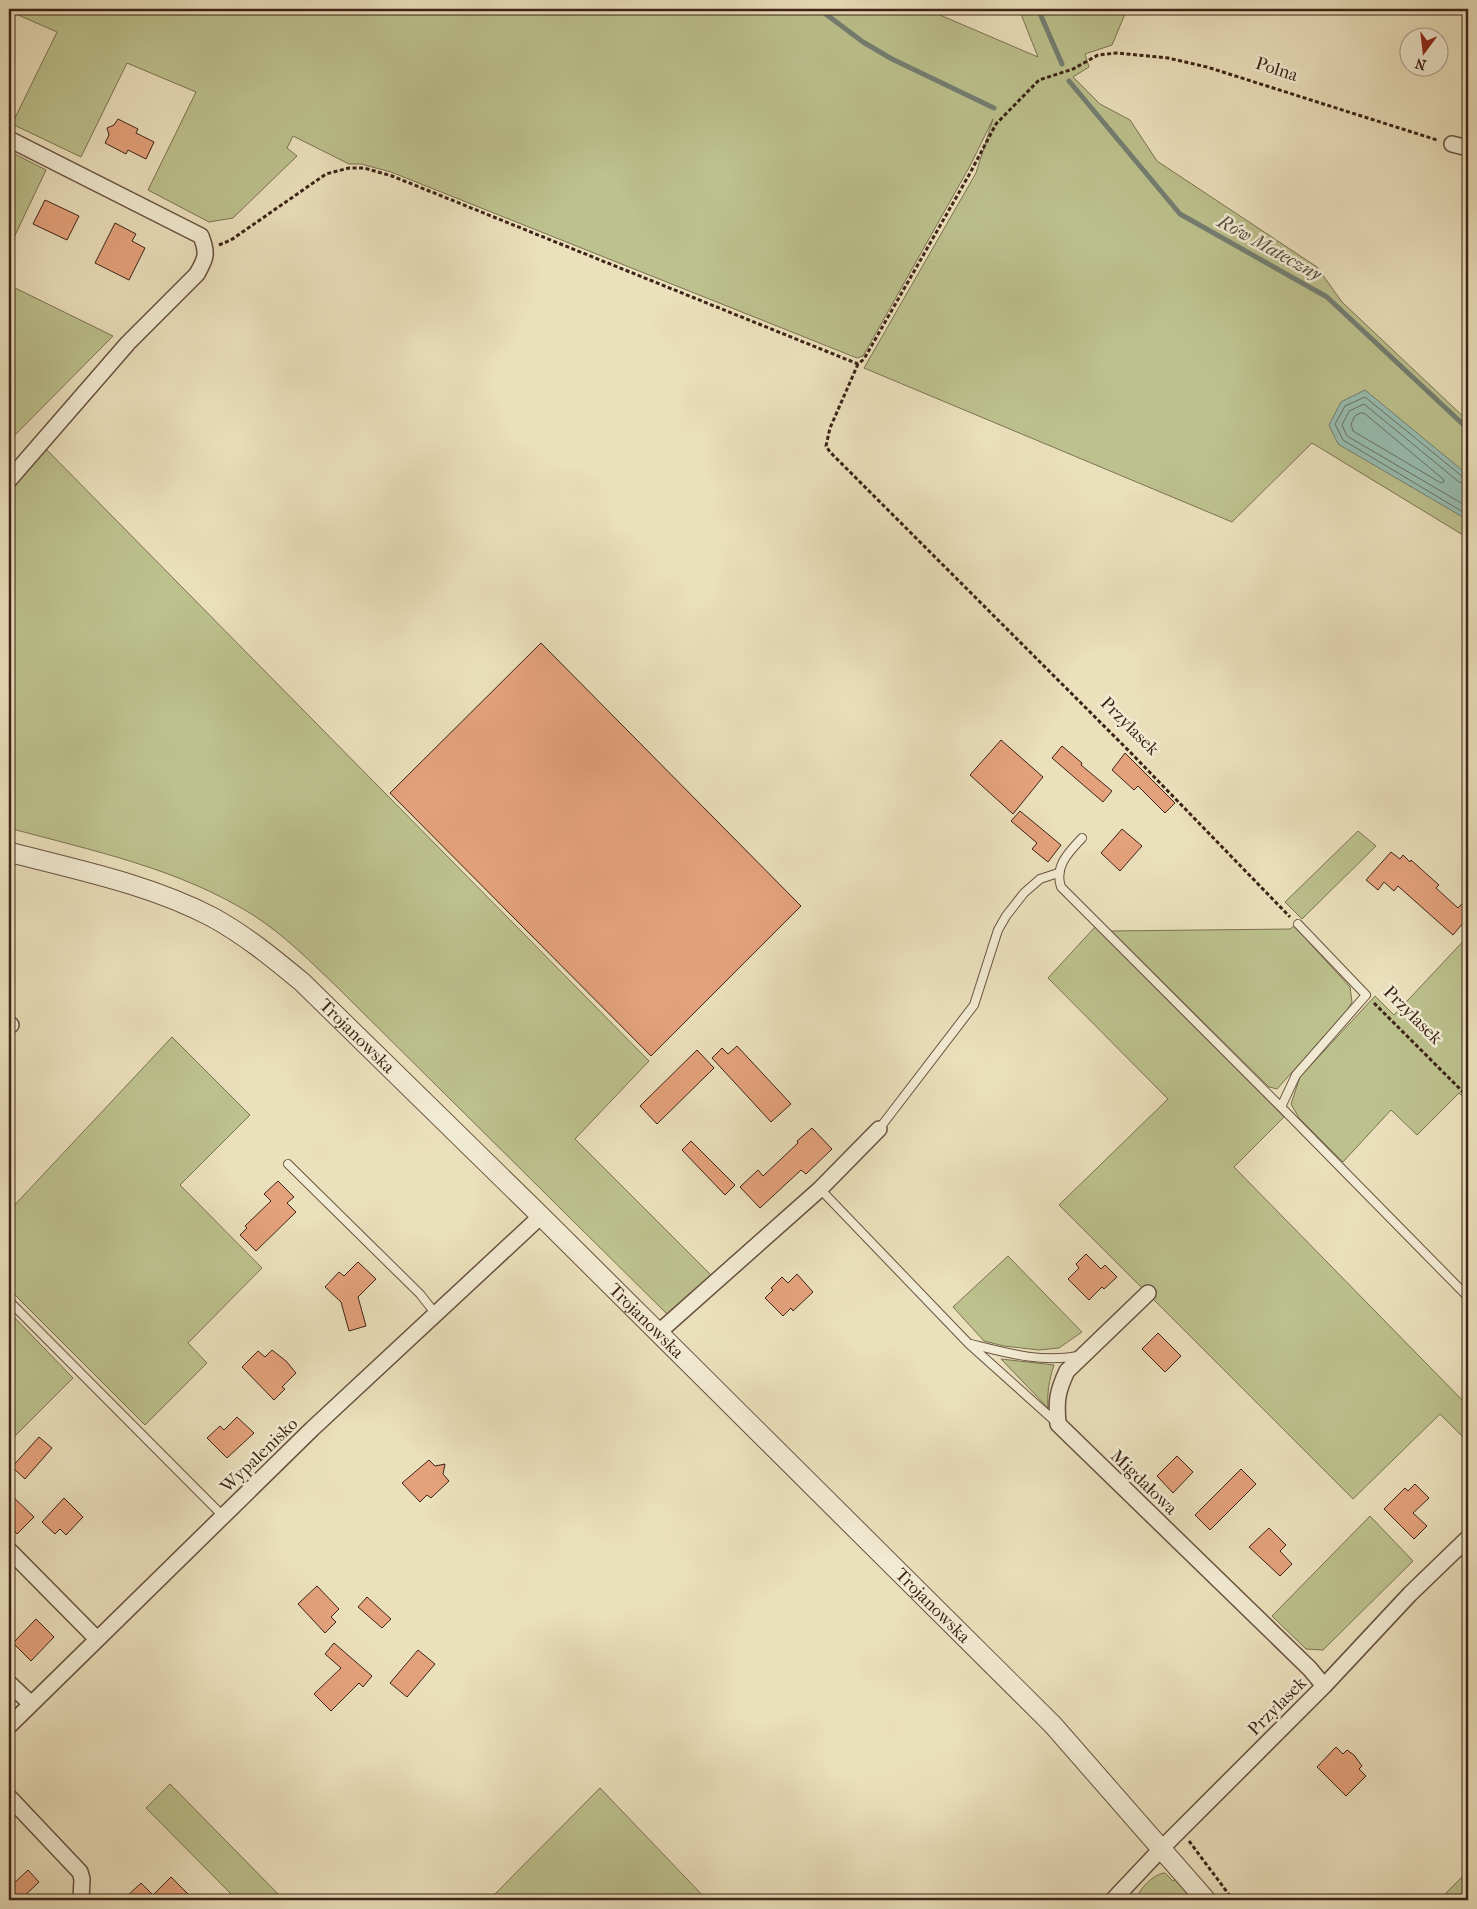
<svg xmlns="http://www.w3.org/2000/svg" width="1477" height="1909" font-family="'IM FELL French Canon',serif">
<style>
.green{fill:#bcc18d;stroke:#7c7252}
.water{fill:#98bdb1;stroke:#747f73}
.lines{fill:none;stroke-linecap:round;stroke-linejoin:round}
.shore{stroke:#6a7064;stroke-width:1}
.stream{stroke:#747f73;stroke-width:5}
.building{fill:#e4a27c;stroke:#3d2317}
.service-casing{stroke:#685240;stroke-width:10}
.minor-casing{stroke:#685240;stroke-width:18}
.tertiary-casing{stroke:#685240;stroke-width:21}
.path{stroke:#3d2317;stroke-width:3;stroke-dasharray:4 2.5;stroke-linecap:butt}
.service{stroke:#f2ebd3;stroke-width:8}
.minor{stroke:#f2ebd3;stroke-width:15}
.tertiary{stroke:#f2ebd3;stroke-width:19}
.labels{text-anchor:middle;stroke-width:5;stroke-linejoin:round;paint-order:stroke}
.street-label{font-size:18px;fill:#3d2317;stroke:#f2ebd3}
.water-label{font-size:19px;font-style:italic;fill:#585145;stroke:#f2ebd3}
</style>
<rect width="100%" height="100%" fill="#ebe0bc"/>
<filter id="stains"><feTurbulence type="fractalNoise" baseFrequency=".004" numOctaves="4"/><feColorMatrix values="0 0 0 0 .2 0 0 0 0 .09 0 0 0 0 .02 0 0 0 .5 -.17"/></filter>
<radialGradient id="worn" r=".72"><stop offset=".6" stop-color="#630" stop-opacity="0"/><stop offset="1" stop-color="#630" stop-opacity=".3"/></radialGradient>
<path class="green" d="M9,9H926L1038,57L1019,9H1127L1112,45L1085,54L1089,67L1073,77L1100,104L1130,120L1157,161L1317,267L1342,302L1468,421V538L1312,443L1232,522L864,368L976,173L993,119L970,166L863,356L857,358L391,172L361,164H349L293,136L287,148L297,156L233,218L209,222L148,190L196,92L127,63L81,157L12,124L57,32L9,11Z
M9,151L46,170L9,248Z
M9,285L113,336L9,441Z
M45,448L649,1061L575,1139L712,1276L669,1316L337,987C311,962 283,934 253,915C178,868 93,851 9,828V484Z
M1358,831L1376,846L1302,919L1285,902Z
M1294,926L1350,987L1352,1002L1346,1012L1277,1089L1269,1087L1111,931L1290,929Z
M1095,927L1284,1117L1234,1167L1468,1406V1442L1440,1414L1353,1499L1059,1205L1168,1099L1048,978Z
M1468,936V1101L1459,1093L1417,1135L1391,1110L1343,1162L1299,1118L1291,1104L1300,1077L1375,996L1394,1015Z
M172,1037L250,1115L180,1185L262,1268L188,1343L207,1363L145,1425L9,1289V1211Z
M1008,1256L1082,1332L1059,1348L1039,1350L1004,1346L984,1341L953,1307Z
M9,1312L73,1378L9,1442Z
M1001,1359L1054,1365C1049,1380 1047,1393 1048,1408Z
M1370,1516L1413,1561L1323,1650L1306,1649L1272,1616Z
M170,1784L284,1900H237L146,1808Z
M600,1788L707,1900H489Z
M1468,1871V1900H1439Z
M1165,1873L1173,1881L1178,1877L1196,1900H1165L1160,1895L1154,1900H1137C1137,1890 1155,1873 1165,1873Z"/>
<path class="water" d="M1365,390L1468,475V520L1338,444L1329,425L1341,402Z"/>
<g class="lines">
<path class="shore" d="M1361,413H1364L1443,479L1444,482L1441,483L1353,431L1351,424L1355,416Z
M1468,478L1463,477L1365,397L1345,406L1335,424L1343,440L1468,515
M1468,485L1459,482L1364,404L1349,411L1342,425L1347,436L1468,507"/>
<path class="stream" d="M819,9L863,42L892,59L994,108
M1038,9L1062,64
M1069,81L1180,214L1327,297L1468,429"/>
</g>
<path class="building" d="M118,119L138,129L136,133L154,142L146,159L128,150L126,154L105,143L109,135L107,128L114,125Z
M45,200L79,216L67,240L33,224Z
M115,223L136,234L132,241L145,248L129,280L95,263Z
M541,643L801,906L651,1056L390,793Z
M1001,740L1043,777L1013,814L970,775Z
M1062,746L1082,763L1081,765L1112,791L1103,802L1052,758Z
M1125,753L1175,803L1165,813L1138,786L1134,790L1112,770Z
M1020,811L1061,845L1048,862L1032,849L1037,843L1011,821Z
M1122,829L1142,846L1120,871L1101,853Z
M1391,852L1400,859L1403,855L1410,862L1411,860L1439,885L1436,888L1458,908L1468,897V917L1453,935L1398,886L1394,891L1384,882L1378,890L1366,880Z
M737,1046L791,1104L771,1122L712,1058L722,1048L728,1054Z
M697,1050L714,1068L657,1124L640,1106Z
M812,1128L832,1149L806,1174L801,1170L760,1208L740,1187L758,1170L763,1176L798,1143L797,1141Z
M691,1141L735,1185L725,1195L682,1150Z
M278,1181L294,1197L287,1203L296,1212L256,1251L240,1235L247,1228L245,1226L271,1201L264,1194Z
M1086,1254L1101,1269L1105,1265L1117,1277L1104,1289L1102,1287L1089,1300L1068,1279L1079,1268L1076,1264Z
M358,1262L376,1279L358,1297L366,1326L349,1331L341,1302L325,1287L339,1272L344,1276Z
M797,1274L813,1292L793,1311L791,1308L783,1316L765,1298L773,1290L771,1288L782,1277L788,1283Z
M1158,1333L1181,1356L1165,1372L1142,1349Z
M272,1350L286,1361L296,1373L282,1387L285,1389L274,1400L242,1367L258,1351L265,1357Z
M237,1417L254,1433L227,1458L207,1438L220,1426L224,1430Z
M39,1437L52,1448L25,1479L12,1467Z
M1177,1456L1193,1472L1173,1493L1157,1476Z
M429,1460L435,1466L445,1464L443,1474L449,1481L431,1498L427,1495L420,1502L402,1483Z
M1241,1469L1256,1484L1210,1530L1195,1515Z
M1415,1484L1429,1498L1413,1513L1427,1526L1414,1539L1384,1509L1405,1488L1408,1491Z
M9,1493L34,1517L17,1534L9,1525Z
M64,1498L83,1517L66,1535L60,1529L55,1534L42,1522Z
M1269,1528L1286,1545L1280,1551L1292,1564L1280,1576L1249,1547Z
M317,1586L339,1609L331,1617L336,1622L325,1633L298,1604Z
M367,1597L391,1619L382,1628L358,1607Z
M36,1619L54,1637L31,1661L13,1643Z
M334,1643L372,1676L363,1687L359,1683L331,1711L314,1694L341,1668L325,1654Z
M418,1650L435,1664L407,1697L390,1683Z
M1336,1747L1343,1754L1347,1750L1354,1755L1362,1766L1359,1769L1366,1776L1346,1796L1317,1767Z
M28,1870L39,1882L20,1900H13L9,1896V1888Z
M171,1877L194,1900H123L141,1883L153,1895Z"/>
<g class="lines">
<defs>
<path id="service" d="M1082,838C1069,852 1054,866 1061,887L1281,1107
M1298,924L1366,995L1296,1075L1281,1107L1468,1297
M879,1129L974,1005L998,930L1006,916L1024,893L1040,879L1058,873
M288,1164L420,1294L435,1313
M820,1189L969,1344L1057,1423
M9,1301L223,1516
M971,1344C1007,1353 1041,1363 1078,1356"/>
<path id="minor" d="M9,139L201,236C208,254 206,258 197,274L128,343L9,480
M1452,144L1468,148
M9,1023L11,1025
M1148,1293L1067,1371C1057,1392 1056,1401 1058,1424L1310,1669L1324,1686
M659,1332L820,1189L879,1129
M9,1550L97,1639
M9,1683L31,1704
M9,1726L312,1429L541,1216
M9,1797L80,1872L82,1879L81,1900
M1113,1900L1162,1848L1324,1686L1410,1594L1468,1538"/>
<g id="tertiary">
<path id="s1" d="M9,852C77,870 149,884 212,917C245,935 273,958 302,982L541,1216L1053,1725L1206,1900"/>
</g>
</defs>
<use href="#service" class="service-casing"/>
<use href="#minor" class="minor-casing"/>
<use href="#tertiary" class="tertiary-casing"/>
<path class="path" d="M219,245L231,240L326,174L349,168H364L392,176L858,364L864,359L969,175L996,124L1039,80L1073,69L1098,55L1117,53L1168,58L1207,67L1437,140
M858,364L830,428L826,446L830,452L1131,753L1290,917
M1374,1003L1468,1097
M1189,1841L1233,1900"/>
<use href="#service" class="service"/>
<use href="#minor" class="minor"/>
<use href="#tertiary" class="tertiary"/>
</g>
<g class="labels">
<g class="street-label">
<text transform="translate(1277 69) rotate(18)" y="6">Polna</text>
<text transform="translate(1130 726) rotate(45)" y="6">Przylasek</text>
<text transform="translate(1413 1015) rotate(45)" y="6">Przylasek</text>
<text dy="6" stroke="none"><textPath href="#s1" startOffset="402">Trojanowska</textPath></text>
<text dy="6" stroke="none"><textPath href="#s1" startOffset="808">Trojanowska</textPath></text>
<text transform="translate(259 1455) rotate(-44)" y="6">Wypalenisko</text>
<text transform="translate(1144 1482) rotate(44)" y="6">Migdałowa</text>
<text dy="6" stroke="none"><textPath href="#s1" startOffset="1212">Trojanowska</textPath></text>
<text transform="translate(1277 1706) rotate(-45)" y="6">Przylasek</text>
</g>
<g class="water-label">
<text transform="translate(1270 247) rotate(29)" y="7">Rów Mateczny</text>
</g>
</g>
<rect width="1477" height="1909" fill="none" stroke="#ebe0bc" stroke-width="30"/>
<rect x="10" y="10" width="1457" height="1889" fill="none" stroke="#3d2317" stroke-width="2.5"/>
<rect x="15" y="15" width="1447" height="1879" fill="none" stroke="#3d2317"/>
<g transform="translate(1424 52) rotate(195)"><circle r="24" fill="#f2ebd3" stroke="#aa9b88"/>
<path d="M0-4L9 19L0 12L-9 19Z" fill="#8f2418"/>
<text y="-8" font-size="14" font-weight="bold" text-anchor="middle" fill="#3d2317">N</text>
</g>
<rect width="100%" height="100%" filter="url(#stains)"/>
<rect width="100%" height="100%" fill="url(#worn)"/>
</svg>
